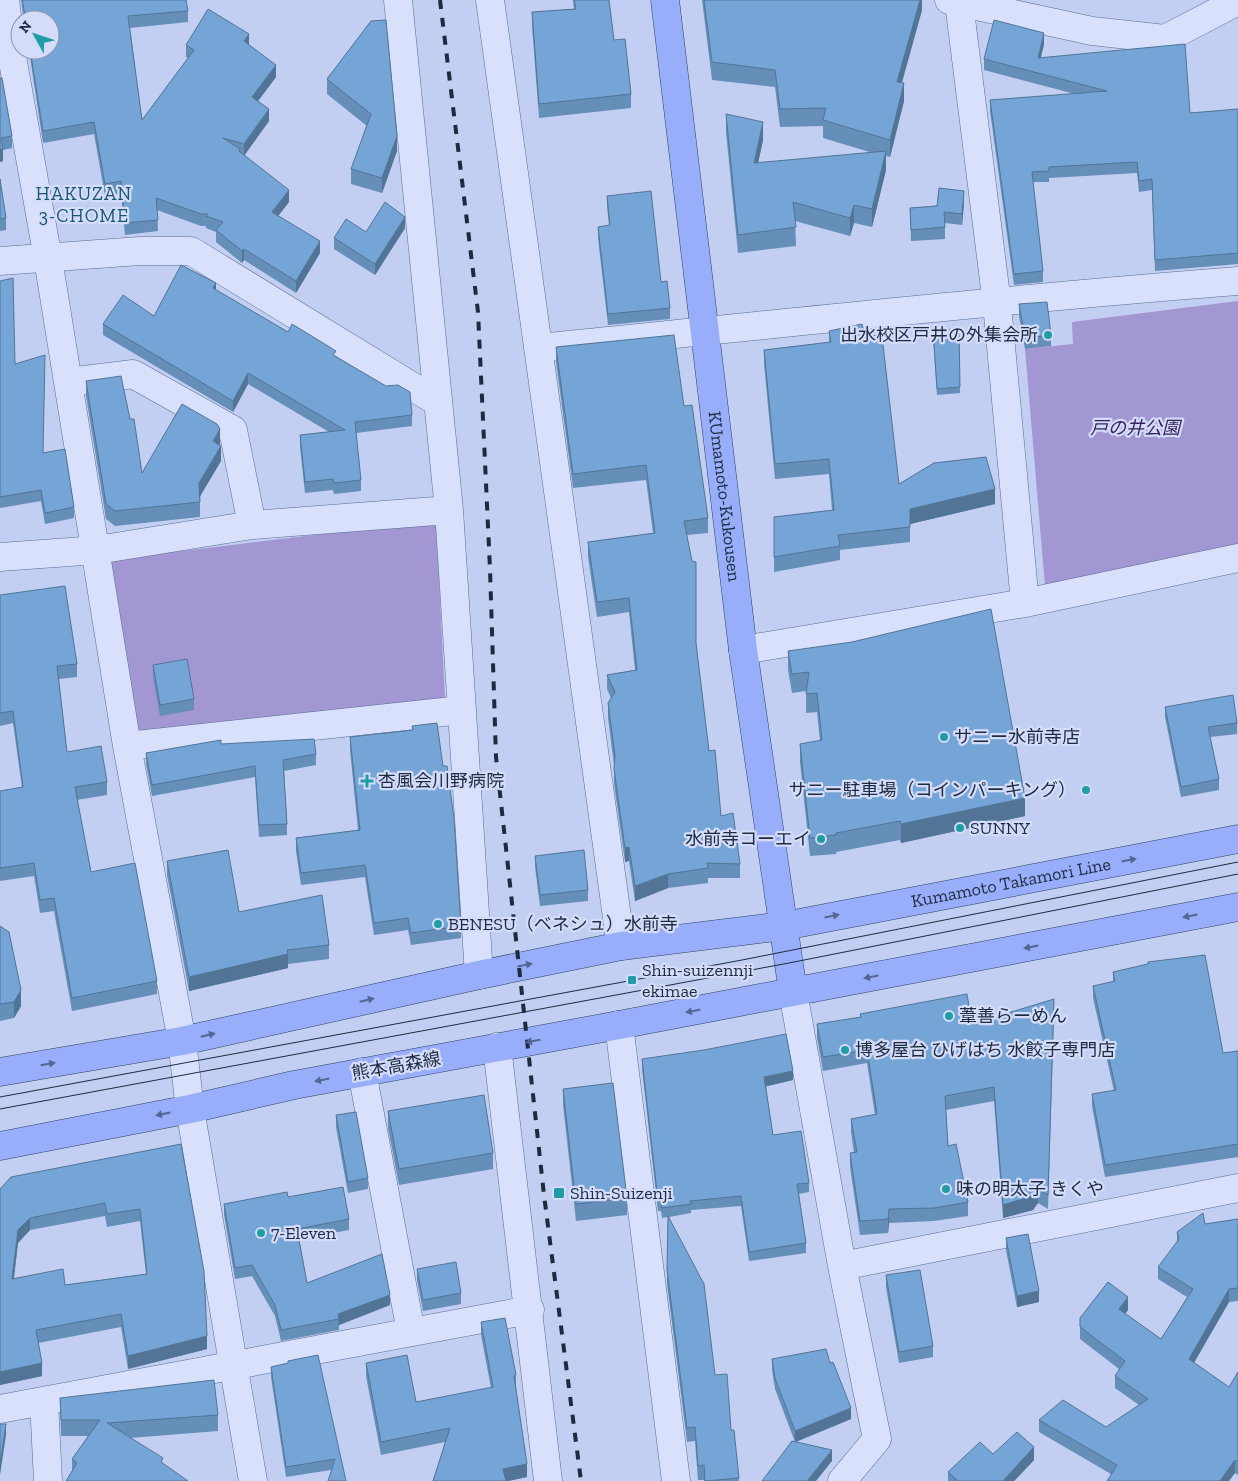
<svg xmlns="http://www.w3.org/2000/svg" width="1238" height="1481" font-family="'Zilla Slab','Noto Sans JP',serif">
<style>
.green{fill:#a296d3}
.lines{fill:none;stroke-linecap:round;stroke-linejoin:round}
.minor-casing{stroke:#576d90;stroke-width:29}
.major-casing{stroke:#2c425e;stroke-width:29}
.minor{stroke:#d8e0fc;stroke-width:28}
.major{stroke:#98aefa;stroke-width:28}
.tram{stroke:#1d2b3e;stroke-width:1}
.rail{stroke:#1d2b3e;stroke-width:4;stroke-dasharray:9 9;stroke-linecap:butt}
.wall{fill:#658eb8;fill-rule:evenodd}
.shaded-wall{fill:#527496}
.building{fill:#75a5d6;stroke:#527496;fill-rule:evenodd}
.oneway{fill:#546693}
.poi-dot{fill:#209ca6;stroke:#d4dcf9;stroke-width:2}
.labels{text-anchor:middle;stroke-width:4.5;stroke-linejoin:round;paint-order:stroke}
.poi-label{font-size:18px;fill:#1d2b3e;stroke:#d4dcf9;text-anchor:start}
.park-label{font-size:18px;font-style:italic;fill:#35215d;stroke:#d4dcf9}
.street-label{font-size:18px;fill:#1d2b3e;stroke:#d4dcf9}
.neighbourhood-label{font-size:19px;letter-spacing:1px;fill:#175670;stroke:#d4dcf9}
</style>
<rect width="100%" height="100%" fill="#c3cef3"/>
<path class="green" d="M1238,301V558L1046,598L1025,349L1073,344L1072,322Z
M436,520L445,698L134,733L108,560Z"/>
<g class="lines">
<defs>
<path id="minor" d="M5,0L13,62L48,259L127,746L182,1041L190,1109L253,1481
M398,0L449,510L479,975
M490,0L621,946
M949,0L1092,31L1165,39L1238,1
M959,3L997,304L1025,603L1238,558
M0,261L140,251H191L436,401
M538,348C771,325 1004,299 1238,281
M68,382L133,374L233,430L252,525
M0,557L97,550L252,525L449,510
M743,650L1025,603
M127,746L462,710
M793,992L842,1266
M619,1025L676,1481
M497,1047L548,1481
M362,1072L411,1332
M44,1401L48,1481
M0,1409L530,1310
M842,1481L877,1439L842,1266L1238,1188"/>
<g id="major">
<path id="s1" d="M665,0L743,650L793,992"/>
<path id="s2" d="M0,1072L182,1041L479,975L621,946L784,926L1238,839"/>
<path d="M0,1146L190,1109L294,1085L619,1025L1238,907"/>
</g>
</defs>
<use href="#minor" class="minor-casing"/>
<use href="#major" class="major-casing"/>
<use href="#minor" class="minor"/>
<use href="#major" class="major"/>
<path class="tram" d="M0,1097L742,960L1238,862
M0,1109L789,963L1238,874"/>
<path class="rail" d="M440,0L478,312L490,569L496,757L544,1195L581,1481"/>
</g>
<path class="wall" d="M21,0H186L188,11V22L130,28L142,120L188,58L186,57V45H249L276,77L258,101L269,121L244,155L289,202L278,216L320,253L296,293L244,260L242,263L216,242V232L206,228V226H201L157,210L158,231L125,235L121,193L105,196L94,134L43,143L29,50H50V20H24Z
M573,0H609L614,40L631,94V108L539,118L532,26V12L574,9Z
M702,0H922V10L902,83L904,101L890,157L886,156V170L872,227L854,223L850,236L795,221L796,246L738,253L726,132V114L763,140L758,163L873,153L823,138V126L780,127L775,87L712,80Z
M371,21L397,151L382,193L351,184V169L367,126L327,94V79Z
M1044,44L1041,57L1190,113L1238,109V264L1155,271L1152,190L1139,192L1137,173L1049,178V182H1033L1043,271V282L1014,285L990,111V100L1075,94L984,70V59Z
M0,78L12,136V148L3,150V161L0,162Z
M0,179L6,218V230L0,231Z
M607,196L661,282L670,308V319L608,325L598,238V227L609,225L607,207Z
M964,203L962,225L945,223V239L911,241L910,208Z
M405,228L375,275L334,249V238L366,232Z
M0,281L15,364L43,453L74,507V518L45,524L41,501L0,508Z
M216,290L288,332L336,357L412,415V426L356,433L361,480V491L334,494L333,490L305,493L300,447V435L329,432L248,384L233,412L103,335V324L154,316Z
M1019,304L1051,335V346L1025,349L1019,316Z
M959,329L960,393L937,395L933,336Z
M829,331L899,484L995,504L910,524V542L840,550V560L774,572V517L832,510L829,474L775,479L764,364V350L829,342Z
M556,347L684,406L708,518V533L687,535L696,643L709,751L721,816L740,864V878H708V883L668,888L635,901L629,861L625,862L614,784V765L608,718V703L611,698L607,689V675L635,670L629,612L597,617L588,557V542L653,533L646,480L573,488L556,362Z
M86,381L142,473L220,444L219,445L221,461L200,496V517L115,526L106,519L86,396Z
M0,595L77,664V677L59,679L67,752L107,782V795L77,800L91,872L157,981V994L72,1011L54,911L40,913L34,876L0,881V791L22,787L13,723L0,726Z
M788,651L1025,816L901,843L900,840L836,852V854L810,856L800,762V744L820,741L817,712L806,713V691L792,693L788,670Z
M153,665L194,699V710L160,716L153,677Z
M1165,707L1237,723V734L1210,737L1219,779V790L1181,797L1165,717Z
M412,726L461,926V938L411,945L408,930L374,935L365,877L301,885L296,851V838L358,830L350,750V737L412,730Z
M221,744L316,754V765L284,771L287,824V835L259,837L255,777L152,796L146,764V753Z
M535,856L588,890V901L540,906L535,867Z
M167,861L239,912L329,945V959L288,964V968L189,991L167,875Z
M0,926L21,1006L14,1018L0,1021Z
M1113,972L1223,1053L1238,1051V1157L1105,1177L1092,1106V1094L1114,1091L1093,998V986L1113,982Z
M1054,1012L1048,1209L1038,1203L1033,1210L1003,1218L994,1101L946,1110L948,1146L968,1202V1216L934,1221L889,1223L888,1233L860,1235L850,1167V1153H854L851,1132V1119L875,1115L867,1063L823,1071L817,1038V1024L860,1017V1014L972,1024Z
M642,1059L793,1080L766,1086L773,1135L809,1183V1192L799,1194L806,1243V1253L749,1261L741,1206L691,1210V1213L669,1217L731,1430L739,1481H704V1480H698L695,1441L687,1442L667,1284L668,1217L662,1218L661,1211H658L642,1069Z
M563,1089L627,1198V1215L576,1221L563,1105Z
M388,1111L493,1153V1169L399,1185L388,1128Z
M336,1115L368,1178V1189L348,1193L336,1127Z
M181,1144L207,1349L128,1369L121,1327L38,1343L42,1376L0,1385V1189ZM105,1216L107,1227L140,1221L146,1274L65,1285L14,1278L18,1243L30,1230Z
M288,1197L349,1219V1230L299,1239L307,1283L390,1305L339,1325V1330L281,1341L275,1316L252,1276L235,1279L224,1215V1204Z
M1238,1219V1301L1229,1302L1194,1363L1229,1387L1238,1372V1475L1235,1473L1111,1474L1039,1432V1420L1106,1427L1139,1405L1115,1388V1376L1119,1369L1080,1339V1318L1128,1310L1125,1314L1161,1339L1187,1297L1158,1279V1267L1177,1243V1232L1205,1224Z
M1006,1238L1039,1302L1017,1307L1006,1250Z
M417,1269L461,1293V1304L423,1311L417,1280Z
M886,1275L933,1346V1357L899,1363L886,1287Z
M481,1322L516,1375V1388L527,1477L508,1481H433L445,1442L381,1455L366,1376V1363L416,1402L491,1388L481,1335Z
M772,1359L830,1363L851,1419L796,1442L832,1461L795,1442L775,1389L772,1370Z
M288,1361L346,1481L331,1470L286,1477L271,1377V1367L288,1363Z
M60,1398L218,1415V1431L130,1438L163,1463L72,1471V1459L88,1436H61Z
M993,1454L1034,1460L1014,1481H948V1472Z"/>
<path class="shaded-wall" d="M920,0H922V10L897,99V82Z
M1044,33V44L1038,68V58Z
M249,34V46L244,41Z
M276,65V77L252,109V97Z
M904,83V101L890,157V140Z
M269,109V121L244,156V144Z
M763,122V140L754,182V163Z
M397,136V151L382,193V178Z
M3,149V161L0,162V150Z
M886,151V170L872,227V209Z
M289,190V202L272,224V212Z
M964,191V203L962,225V214Z
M854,205V223L850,236V218Z
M405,217V228L375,275V264Z
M320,241V253L296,293V281Z
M244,249V260L242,263V251Z
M216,283V294L213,288Z
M248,373V384L233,412V401Z
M220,429V444L213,456V441Z
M221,446V461L199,498V483Z
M995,489V504L910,524V542V509Z
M1025,798V816L901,843V824Z
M629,847V861L625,862V848Z
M668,874V888L635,901V886Z
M288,954V968L189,991V977Z
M21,990V1006L14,1018V1002Z
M793,1071V1080L764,1087V1077Z
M1038,1189V1203L1033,1210L1003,1218V1205Z
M889,1209V1223L888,1233V1219Z
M30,1218V1230L18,1243L12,1292V1279L18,1230Z
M1229,1289V1302L1189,1371V1359Z
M1039,1291V1302L1017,1307V1296Z
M390,1295V1305L339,1325L338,1314Z
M1128,1297V1310L1119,1322V1309Z
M207,1336V1349L128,1369V1356Z
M42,1363V1376L0,1385V1372Z
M851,1408V1419L795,1442V1431Z
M6,1424V1435L0,1475V1464Z
M1034,1447V1460L1014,1481H1003Z
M832,1450V1461L816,1481H807Z
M1235,1460V1473L1229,1481H1220Z
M527,1464V1477L508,1481H503V1469Z"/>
<path class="building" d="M22,0H186L188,11L128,16L142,120L194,50L186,45L208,9L249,34L244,41L276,65L252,97L269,109L244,144L223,138L240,149L239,151L289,190L272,212L320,241L296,281L244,249L242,251L216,230L223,222L206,216L208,214H201L156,198L158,220L125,223L121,181L105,184L94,122L43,131L30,50H50V20H26Z
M574,0H609L614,40L625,39L631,94L539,104L532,12L576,9Z
M704,0H920L897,82L904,83L890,140L823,120L826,108L780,109L775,70L712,62Z
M386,20L397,136L382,178L351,169L371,114L327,79L371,21Z
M994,20L1044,33L1038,58L1185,44L1190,113L1238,109V253L1155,260L1152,179L1139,181L1137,162L1049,167V171L1032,172L1043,271L1014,274L990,100L1107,91L984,59Z
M0,78H2L12,136L1,138L3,149L0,150Z
M726,114L763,122L754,163L886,151L872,209L854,205L850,218L793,202L796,227L738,235Z
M0,179L6,218L0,219Z
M939,188L964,191L962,214L944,212L945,227L911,230L910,208L937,206Z
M651,191L661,282L667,281L670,308L608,314L598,227L610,225L607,196Z
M385,202L405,217L375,264L334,238L346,219L366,232Z
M181,265L216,283L213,288L288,332L292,324L336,351L333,355L386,386L398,385L410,392L412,415L355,422L361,480L334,483L333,479L305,482L300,435L345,430L248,373L233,401L103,324L123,295L154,316Z
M13,278L15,364L45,355L43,453L65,449L74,507L45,513L41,490L0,497V281Z
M1047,302L1051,335L1025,338L1019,304Z
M862,324L865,335L882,336L899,484L934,463L986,457L995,489L910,509V527L838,535L840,546L774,557V517L834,510L829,459L775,464L764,350L831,342L829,331Z
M959,329L960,387L937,389L933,330Z
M674,335L684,406L692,405L708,518L684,521L692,561L696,562V643L709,751L715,750L721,816L733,813L740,864L707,863L708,868L668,874L635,886L629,847L625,848L614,769L615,755L608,703L615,692L607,675L637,670L629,598L597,602L588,542L655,533L646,465L573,474L556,347Z
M121,376L130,419H134L142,473L182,404L217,424L220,429L213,441L221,446L199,483L200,502L115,511L106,504L86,381Z
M65,586L77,664L57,666L67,752L101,746L107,782L75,787L91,872L135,863L157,981L72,998L54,898L40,900L34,863L0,868V791L23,787L13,711L0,713V595Z
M991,609L1025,798L901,824L900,821L836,833V835L810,838L800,744L822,740L817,693L806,694L809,672L792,674L788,651L852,642Z
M187,659L194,699L160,705L153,665Z
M1233,695L1237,723L1208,727L1219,779L1181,787L1165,707Z
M437,723L443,766H447L454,819L461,926L411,933L408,918L374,923L365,865L301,873L296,838L360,830L350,737L413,730L412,726Z
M314,739L316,754L283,760L287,824L259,825L255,766L152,785L146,753L221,740V744Z
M228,850L239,912L322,895L329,945L287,950L288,954L189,977L167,861Z
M584,850L588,890L540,895L535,856Z
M0,926L9,932L21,990L14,1002L0,1004Z
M1205,955L1223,1053L1238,1051V1144L1105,1165L1092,1094L1116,1090L1093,986L1115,981L1113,972L1148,964V962Z
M967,994L972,1024L1054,999L1048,1195L1038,1189L1033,1196L1003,1205L994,1087L945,1096L948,1146L956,1144L968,1202L934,1208L889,1209L888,1219L860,1221L850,1153L857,1152L851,1119L877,1114L867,1050L823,1057L817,1024L861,1017L860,1014Z
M786,1034L793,1071L764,1077L773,1135L801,1131L809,1183L797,1184L806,1243L749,1252L741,1196L690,1201L691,1204L662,1208L661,1201H658L642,1059L704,1050Z
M613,1083L627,1198L576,1204L563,1089Z
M484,1095L493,1153L399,1169L388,1111Z
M356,1112L368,1178L348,1182L336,1115Z
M181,1144L204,1271L207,1336L128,1356L121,1314L36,1330L42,1363L0,1372V1189L11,1177ZM105,1203L107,1214L140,1209L147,1274L65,1285L63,1269L12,1279L18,1230L30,1218Z
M343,1187L349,1219L297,1229L307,1283L382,1254L390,1295L338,1314L339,1319L281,1330L275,1305L252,1265L235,1268L224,1204L287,1192L288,1197Z
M1203,1213L1205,1224L1238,1219V1288L1229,1289L1189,1359L1229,1387L1238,1372V1462L1235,1460L1220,1481H1107L1117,1465L1039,1420L1063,1400L1106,1427L1148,1399L1115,1376L1125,1361L1080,1327V1318L1108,1282L1128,1297L1119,1309L1161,1339L1193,1289L1158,1267L1179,1239L1177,1232Z
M668,1216L704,1284L715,1375L727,1374L731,1430H734L739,1478L705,1481L704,1465L698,1466L695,1427L687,1428L667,1270Z
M1028,1234L1039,1291L1017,1296L1006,1238Z
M456,1262L461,1293L423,1300L417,1269Z
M920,1270L933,1346L899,1352L886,1275Z
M505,1318L516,1375L514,1376L527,1464L503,1469L506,1481H433L450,1428L381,1442L366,1363L407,1355L416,1402L493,1387L481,1322Z
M826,1349L830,1363L833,1362L851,1408L795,1431L775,1378L772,1359Z
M318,1355L346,1481H328L335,1459L286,1467L271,1367L288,1363V1361Z
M214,1380L218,1415L107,1423L163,1458L161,1462L188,1481H66L77,1463L72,1459L100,1420H61L60,1398Z
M0,1424H6L0,1464Z
M1017,1432L1034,1447L1003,1481H958L948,1472L980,1442L993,1454Z
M792,1441L832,1450L807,1481H762Z"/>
<defs><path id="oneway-solid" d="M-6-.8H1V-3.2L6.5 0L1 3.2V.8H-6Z" transform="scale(1.25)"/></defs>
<g class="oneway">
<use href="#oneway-solid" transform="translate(1129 860) rotate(-11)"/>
<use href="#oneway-solid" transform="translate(832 916) rotate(-11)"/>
<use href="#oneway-solid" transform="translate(1190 916) rotate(169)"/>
<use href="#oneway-solid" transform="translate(1031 947) rotate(169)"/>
<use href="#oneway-solid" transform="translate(525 965) rotate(-11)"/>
<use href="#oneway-solid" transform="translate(871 977) rotate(169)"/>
<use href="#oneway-solid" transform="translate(367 1000) rotate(-13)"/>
<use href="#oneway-solid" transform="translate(693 1011) rotate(169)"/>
<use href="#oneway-solid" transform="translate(208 1035) rotate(-13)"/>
<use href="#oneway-solid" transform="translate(533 1041) rotate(170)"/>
<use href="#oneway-solid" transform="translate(48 1064) rotate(-10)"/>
<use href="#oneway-solid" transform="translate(322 1080) rotate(169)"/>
<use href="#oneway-solid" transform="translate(163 1114) rotate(169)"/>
</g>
<g class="poi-dot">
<circle cx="1048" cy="335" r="5"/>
<circle cx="944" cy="737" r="5"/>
<path d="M364.5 773.5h5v5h5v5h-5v5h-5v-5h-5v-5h5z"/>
<circle cx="1086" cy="790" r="5"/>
<circle cx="960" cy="828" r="5"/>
<circle cx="821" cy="839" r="5"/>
<circle cx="438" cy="924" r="5"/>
<rect x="627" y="975" width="10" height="10" rx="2.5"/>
<circle cx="949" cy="1016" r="5"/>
<circle cx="845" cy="1050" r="5"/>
<circle cx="946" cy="1189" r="5"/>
<rect x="553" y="1187" width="12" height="12" rx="2.5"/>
<circle cx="261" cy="1233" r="5"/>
</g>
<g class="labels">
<g class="poi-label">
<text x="1038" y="341" text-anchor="end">出水校区戸井の外集会所</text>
<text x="954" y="743">サニー水前寺店</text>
<text x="378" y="787">杏風会川野病院</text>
<text x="1076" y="796" text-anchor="end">サニー駐車場（コインパーキング）</text>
<text x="970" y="834">SUNNY</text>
<text x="811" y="845" text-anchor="end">水前寺コーエイ</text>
<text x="448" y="930">BENESU（ベネシュ）水前寺</text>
<text x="642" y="976">Shin-suizennji<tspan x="642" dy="21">ekimae</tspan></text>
<text x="959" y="1022">葦善らーめん</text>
<text x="855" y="1056">博多屋台 ひげはち 水餃子専門店</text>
<text x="956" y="1195">味の明太子 きくや</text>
<text x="570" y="1199">Shin-Suizenji</text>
<text x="271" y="1239">7-Eleven</text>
</g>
<g class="park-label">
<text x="1135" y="434">戸の井公園</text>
</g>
<g class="street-label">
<text dy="6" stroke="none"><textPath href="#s1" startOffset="500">KUmamoto-Kukousen</textPath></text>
<text dy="6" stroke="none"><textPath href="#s2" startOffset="1029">Kumamoto Takamori Line</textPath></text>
<text transform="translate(396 1066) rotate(-10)" y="6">熊本高森線</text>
</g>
<g class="neighbourhood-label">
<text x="84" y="200">HAKUZAN<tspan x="84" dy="22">3-CHOME</tspan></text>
</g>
</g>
<g transform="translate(35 35) rotate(310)"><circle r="24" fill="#d4dcf9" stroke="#8b95ae"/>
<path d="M0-4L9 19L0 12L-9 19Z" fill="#209ca6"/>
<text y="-8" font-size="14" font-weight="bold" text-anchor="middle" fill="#1d2b3e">N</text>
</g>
</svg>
